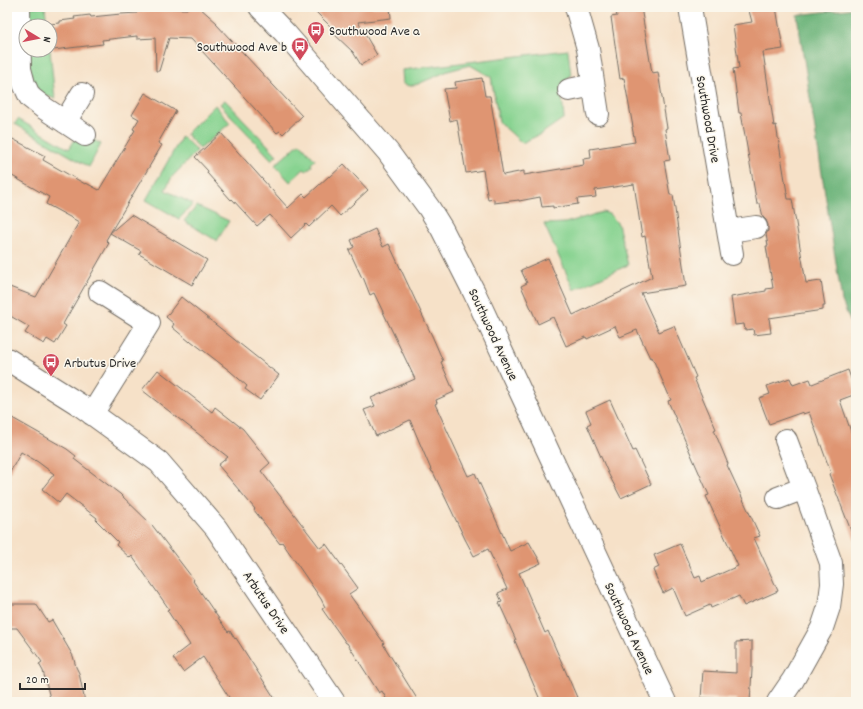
<svg xmlns="http://www.w3.org/2000/svg" width="863" height="709" font-family="Dekko,sans-serif">
<style>
.green{fill:#88d391;stroke:#5a7f5e}
.forest{fill:#6eb57b;stroke:#4c7053}
.building{fill:#df9572}
.lines{fill:none;stroke-linecap:round;stroke-linejoin:round}
.minor-casing{stroke:#726b62;stroke-width:24}
.minor{stroke:#fff;stroke-width:22}
.labels{text-anchor:middle;stroke-width:3;stroke-linejoin:round;paint-order:stroke}
.poi-label{font-size:14px;fill:#2b2b2b;stroke:#fbf7ec;text-anchor:start}
.street-label{font-size:14px;fill:#2b2b2b;stroke:#fbf7ec}
</style>
<rect width="100%" height="100%" fill="#fbf7ec"/>
<filter id="ink" filterUnits="userSpaceOnUse"><feTurbulence type="fractalNoise" baseFrequency=".025" numOctaves="2"/><feDisplacementMap in="SourceGraphic" scale="8" xChannelSelector="R" yChannelSelector="G"/><feConvolveMatrix kernelMatrix="1 2 1 2 8 2 1 2 1" color-interpolation-filters="sRGB"/></filter>
<filter id="wash" filterUnits="userSpaceOnUse"><feTurbulence type="fractalNoise" baseFrequency=".012" numOctaves="4" result="noise"/><feDisplacementMap in="SourceGraphic" scale="16" xChannelSelector="R" yChannelSelector="G"/><feGaussianBlur stdDeviation="0.9" result="paint"/><feColorMatrix in="noise" values="0 0 0 0 0 0 0 0 0 0 0 0 0 0 0 0 0 1.4 0 .05"/><feComposite in="paint" operator="in"/></filter>
<g filter="url(#wash)">
<rect width="100%" height="100%" fill="#f6e1c8"/>
<path class="green" d="M26,7H45L47,26H26Z
M26,50H50L55,99L42,94L34,87Z
M568,50L571,75L561,87L564,118L541,134L522,143L499,122L491,77L470,65L448,71L418,84L410,86L403,84L402,70Z
M225,100L277,155L272,160L220,104Z
M215,105L230,123L200,149L186,134Z
M18,119L69,149L77,136L89,137L101,144L89,167L15,124Z
M182,136L197,151L172,177L165,190L193,204L179,219L146,200Z
M300,143L315,160L311,164L312,166L306,171L304,169L290,182L275,165Z
M197,206L229,221L217,241L184,221Z
M603,212L609,214L613,218L618,224L628,265L574,290L544,224L565,223Z"/>
<path class="forest" d="M856,8V336L842,301L797,15Z"/>
<g id="blocks">
<path class="building" d="M189,7H199L217,23L216,24L302,116L283,134L280,131L277,133L191,39L169,38L159,71H156L155,38L137,39V36L102,40L103,44L53,50L49,24L60,23V21L75,19L74,17L90,15L91,17L121,14L137,13V11L153,10L154,8L187,9Z
M311,7H390L391,18L358,22L377,55L361,65L353,52L334,34L336,32Z
M615,7H641L652,73L658,72L667,128L665,129L670,160L664,161L670,195H673L686,286L641,293L659,332L674,326L696,377L694,378L716,429L714,430L728,464L727,465L760,536L754,538L778,591L744,606L739,596L711,608L710,605L685,616L673,588L663,593L653,570L659,567L654,555L680,544L695,578L700,576L702,582L738,566L706,496L709,495L693,459L668,401L671,400L652,357L650,358L637,330L620,337L615,326L587,339L586,337L566,346L553,317L538,324L521,286L527,283L521,270L548,258L573,315L652,277L645,236L642,237L634,184L595,190L596,197L577,199L578,204L553,208V206L542,207L540,197L519,201V200L494,203V199L488,200L483,170L466,173L457,119L450,121L444,89L456,88L455,82L482,78L485,96H490L503,175L524,171V175L584,165L583,159L591,158L590,149L635,142L632,127H633L624,78L620,79L611,17L617,16Z
M748,7H776L783,49L763,52L774,126L776,125L788,199H792L806,283L821,281L825,306H823V310L769,318L771,333L754,335L753,329L745,330L744,324L735,325L731,297L766,291V289L773,288L766,246H768L766,234L768,231V225L766,220L763,217L760,204H757L744,130L741,113H739L733,69L739,68L733,25L752,22Z
M145,93L176,111L158,143L162,145L106,240L109,243L63,324L66,326L55,344L47,339L44,344L25,333L29,327L7,314V286L36,297L79,222L46,204L49,197L7,173V136L45,156L43,160L85,184L86,183L99,190L135,130L133,129L139,119L132,115Z
M221,133L288,208L303,194L306,197L329,176L330,177L344,164L368,190L340,216L331,206L309,227L306,224L291,238L270,215L257,226L232,199L231,200L207,173L208,171L195,157Z
M131,215L207,260L192,285L139,254L141,251L110,233Z
M375,229L383,247L389,244L433,338L443,361L441,362L454,392L436,400L437,403L435,404L468,476L475,473L510,551L529,542L541,563L519,573L545,633L548,631L579,702H541L515,641L516,640L499,603L502,602L498,593L507,589L488,549L474,556L465,539L433,472H432L410,420L376,436L364,410L375,406L371,398L415,379L374,293L370,295L363,277L362,278L349,250L354,247L351,240Z
M181,297L279,375L260,400L245,389L247,386L230,371L191,341L190,342L172,327L174,324L166,317Z
M158,370L212,412L215,407L243,429L270,463L261,471L320,548L326,544L358,588L349,594L384,643L383,644L419,702H388L382,691L379,693L347,643H346L322,609L325,607L321,599L282,542L280,544L254,510L255,509L218,465L228,457L142,390Z
M848,370L856,392V394L840,400L856,446V541H855L829,474L831,473L809,412L803,414V412L769,424L759,398L770,394L767,386L790,378L793,385L810,379L812,384Z
M610,400L633,451L635,450L651,484L621,498L608,473L587,425L591,423L586,411Z
M7,415L67,449L76,456L74,459L120,494L152,525L194,580L193,581L228,632L230,631L235,639L236,638L277,702H232L203,657L183,672L173,658L190,645L167,610L169,609L132,556L130,558L116,545L118,542L96,520L97,518L66,494L59,503L42,489L54,474L38,462L21,452L7,478Z
M7,604H36L48,622L52,620L73,656L76,667L79,673L85,702H51L43,671L39,664L42,662L17,628H7Z
M752,641V670L750,702H736V699L701,698L703,671L736,673V642Z"/>
</g>
</g>
<g filter="url(#ink)">
<use href="#blocks" fill-opacity="0" stroke="#726b62" stroke-width="1"/>
<g class="lines">
<defs>
<path id="minor" d="M19,7L20,69L24,84L30,97L44,108L85,135
M260,7L285,33L388,152L429,208L442,229L474,292L665,702
M576,7L588,49L598,114
M690,7L732,254
M569,90L593,85
M65,122L82,94
M729,231L756,227
M7,359L80,405L159,462L216,528L334,702
M92,414L149,323L100,292
M778,498L804,488
M778,702L793,680L822,628L829,607L832,584L831,563L804,488L786,440"/>
</defs>
<use href="#minor" class="minor-casing"/>
<use href="#minor" class="minor"/>
</g>
</g>
<defs>
<symbol id="bus-pin" viewBox="-11 -11 22 30"><path d="M0 17L-7.5 6A9.5 9.5 0 1 1 7.5 6Z" fill="#d1495b" stroke="#fbf7ec"/><path d="M-5-6H5V4H4V6H2V4H-2V6H-4V4H-5ZM-3.5-4V0h7V-4ZM-3.5 1.2v1.5H-2V1.2ZM2 1.2v1.5H3.5V1.2Z" fill="#fff"/></symbol>
</defs>
<g fill-rule="evenodd">
<use href="#bus-pin" x="306" y="20" width="20" height="27"/>
<use href="#bus-pin" x="290" y="36" width="20" height="27"/>
<use href="#bus-pin" x="41" y="352" width="20" height="27"/>
</g>
<g class="labels">
<g class="poi-label">
<text x="329" y="35">Southwood Ave a</text>
<text x="287" y="51" text-anchor="end">Southwood Ave b</text>
<text x="64" y="367">Arbutus Drive</text>
</g>
<g class="street-label">
<text transform="translate(709 119) rotate(80)" y="5">Southwood Drive</text>
<text transform="translate(494 334) rotate(65)" y="5">Southwood Avenue</text>
<text transform="translate(267 602) rotate(56)" y="5">Arbutus Drive</text>
<text transform="translate(630 628) rotate(65)" y="5">Southwood Avenue</text>
</g>
</g>
<rect width="863" height="709" fill="none" stroke="#fbf7ec" stroke-width="24"/>
<g transform="translate(38 38) rotate(100)"><circle r="19" fill="#fbf7ec" stroke="#a8a59f"/>
<path d="M0-3L7 15L0 10L-7 15Z" fill="#d1495b"/>
<text y="-6" font-size="11" font-weight="bold" text-anchor="middle" fill="#2b2b2b">N</text>
</g>
<path d="M20 683v6h65v-6" fill="none" stroke="#2b2b2b" stroke-width="2"/>
<text x="26" y="683" font-size="12" fill="#2b2b2b" stroke="#fbf7ec" stroke-width="3" paint-order="stroke">20 m</text>
</svg>
